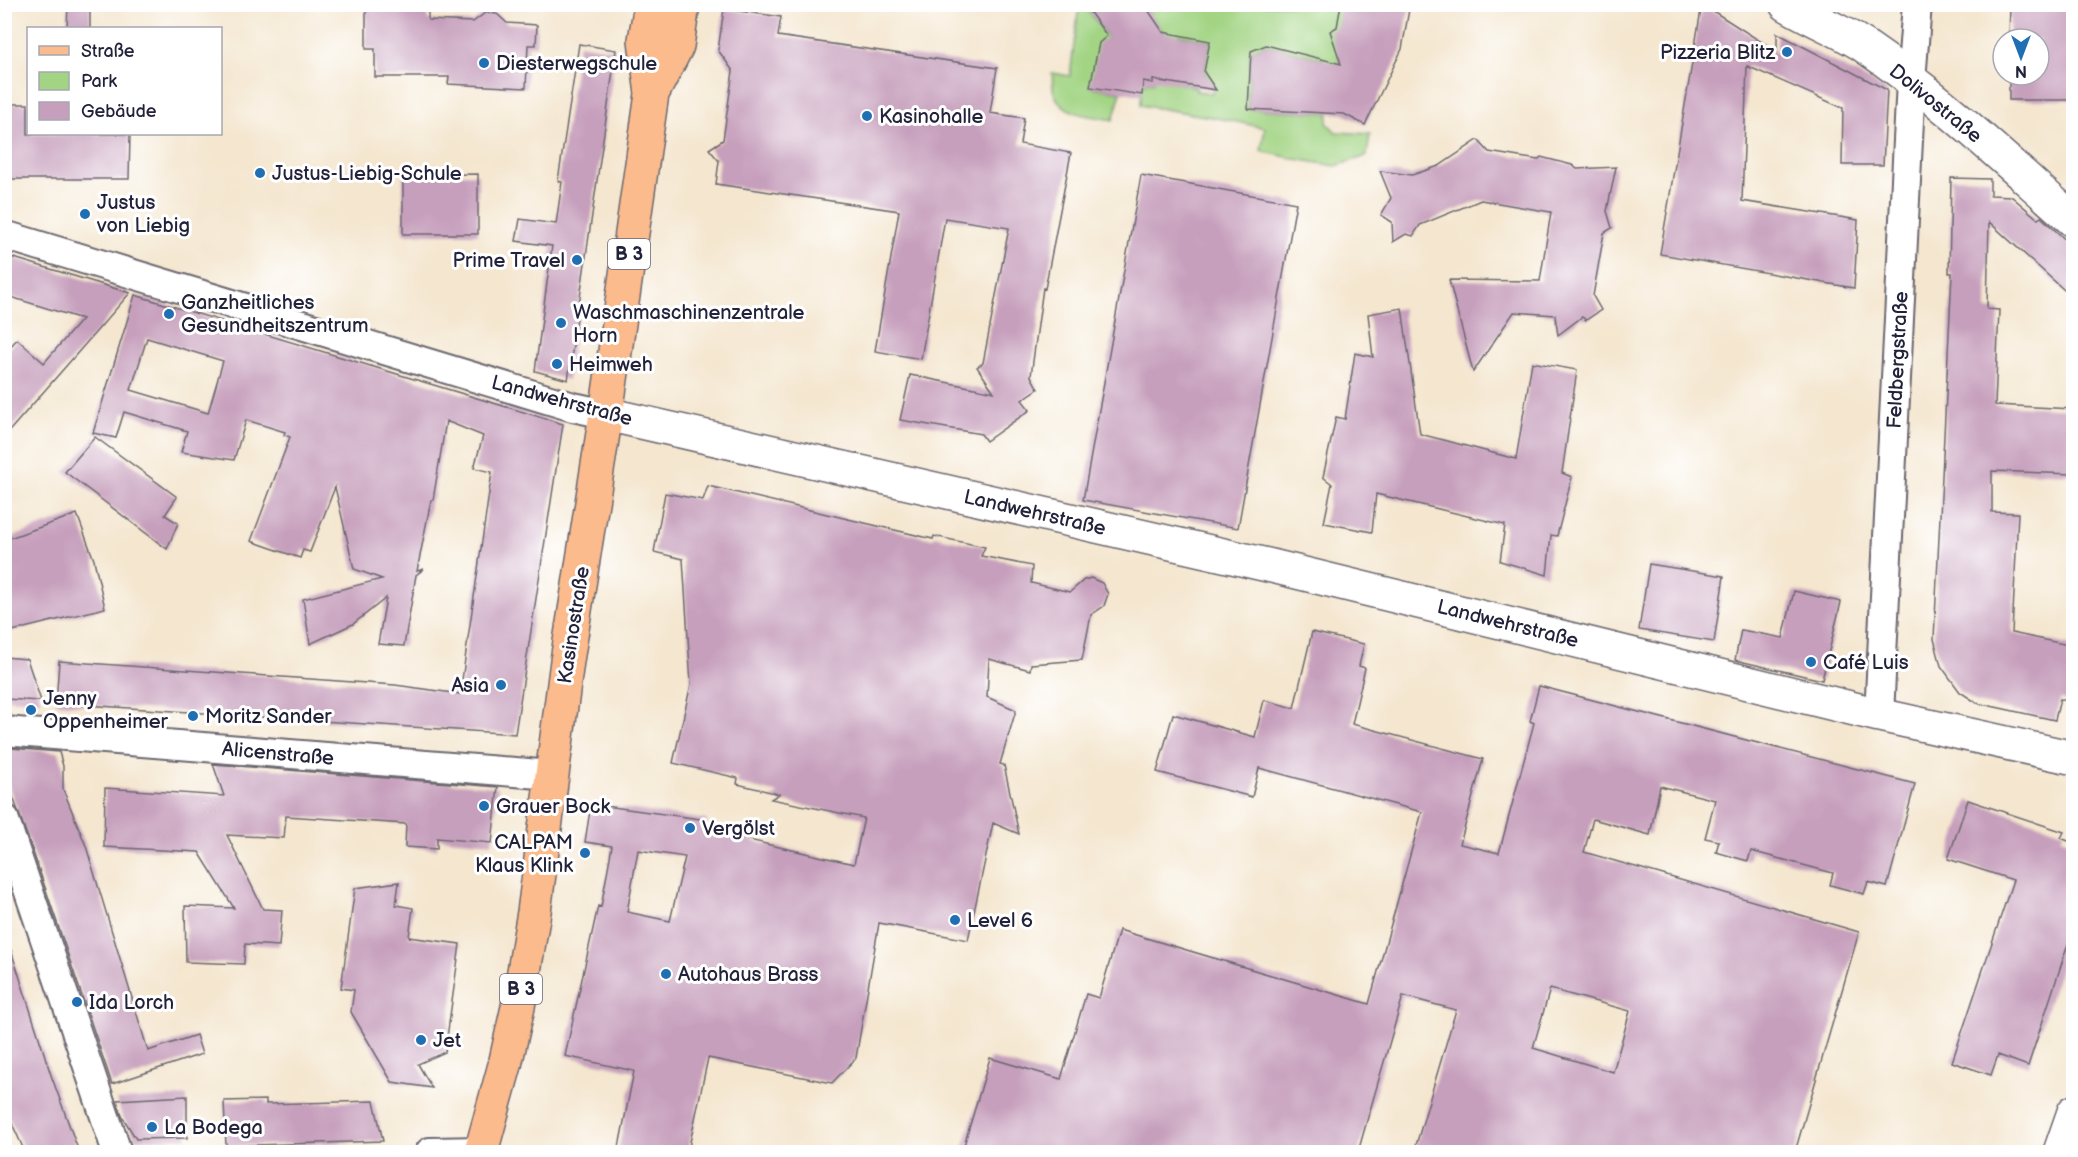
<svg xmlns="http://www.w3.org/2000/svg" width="2078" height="1157" font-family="'Balsamiq Sans',sans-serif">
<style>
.green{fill:#a2d483;stroke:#627b5f;stroke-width:1.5}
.building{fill:#c69fbc;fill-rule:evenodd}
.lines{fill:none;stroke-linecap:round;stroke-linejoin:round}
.minor-casing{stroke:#6c676f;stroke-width:32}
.tertiary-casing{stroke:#6c676f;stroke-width:36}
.primary-casing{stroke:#6c676f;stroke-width:36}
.minor{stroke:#fff;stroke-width:28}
.tertiary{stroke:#fff;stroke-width:33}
.primary{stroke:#fbbb8c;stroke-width:33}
.poi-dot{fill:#1f6fb2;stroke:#fff;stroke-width:2}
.labels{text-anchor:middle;stroke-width:6;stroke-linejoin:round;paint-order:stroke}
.shield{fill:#fff;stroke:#646476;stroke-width:1.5}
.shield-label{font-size:18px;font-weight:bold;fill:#22223b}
.poi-label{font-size:20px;fill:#22223b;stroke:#fff;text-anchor:start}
.street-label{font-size:20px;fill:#22223b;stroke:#fff}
</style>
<rect width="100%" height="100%" fill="#fff"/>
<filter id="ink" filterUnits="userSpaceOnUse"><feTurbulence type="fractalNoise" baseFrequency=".0167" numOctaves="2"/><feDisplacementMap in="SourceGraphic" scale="12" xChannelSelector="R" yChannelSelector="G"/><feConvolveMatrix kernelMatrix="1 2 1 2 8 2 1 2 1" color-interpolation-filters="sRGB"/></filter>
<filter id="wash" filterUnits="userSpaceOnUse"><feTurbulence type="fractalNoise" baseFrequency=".008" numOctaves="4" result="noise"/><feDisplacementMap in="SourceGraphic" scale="24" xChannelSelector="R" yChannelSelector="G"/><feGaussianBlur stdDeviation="1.35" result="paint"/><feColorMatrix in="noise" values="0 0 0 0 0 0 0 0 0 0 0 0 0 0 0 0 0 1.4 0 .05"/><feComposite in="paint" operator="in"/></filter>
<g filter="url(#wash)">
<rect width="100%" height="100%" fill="#f4e6cf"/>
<path class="green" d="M1079,5H1084L1107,36L1091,87L1121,92L1113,120C1093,116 1062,116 1054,93C1052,87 1053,79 1052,73L1070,76Z
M1148,5H1341L1339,67L1324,68L1323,59L1266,45L1251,51L1248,109L1329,113L1327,123L1336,132L1370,134L1367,156L1336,166L1295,159L1261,151L1265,128L1228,120L1141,105L1142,86L1148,82L1153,83L1154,78L1196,87V91L1212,93L1214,87L1204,72L1210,41L1179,35L1177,47L1171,43L1145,7Z"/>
<g id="blocks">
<path class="building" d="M68,4H90V28H67Z
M366,4H428V20L473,22L485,13L497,14L507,23L537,25L536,45H528L526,88L448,84L449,77H375V49H366Z
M1084,4H1144L1163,32L1210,41L1204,72L1216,90L1153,80V83L1143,81L1142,95L1090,87L1099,43L1107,36Z
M1341,4H1410L1402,49L1365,125L1344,114L1248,109L1251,51L1266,45L1341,64L1330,31L1337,27Z
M1702,4L1777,52V33L1887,90L1883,165H1842L1843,108L1747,66L1742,201L1858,220L1854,288L1660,254Z
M2010,4H2073V100H2009V75H2039V39H2009Z
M724,9L781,17L778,36L997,68L990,113L1024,118L1020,144L1071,153L1045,289L1043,288L1031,376L1038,389L1022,400L1030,410L986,441L981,434L900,420L910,375L994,392L977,367L983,363L1009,228L945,218L921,359L875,351L899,211L716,184L719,161L709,149L723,140L733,71L718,50Z
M579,44L616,50L568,380L535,371L552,246L516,241L520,219L556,224L562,182L558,181Z
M4,104H28V134H130L129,179H4Z
M1478,140L1489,152L1538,160L1541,157L1572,165L1577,169L1616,167L1607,211L1612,228L1604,233L1593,296L1601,310L1586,320L1582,317L1558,335L1555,315L1514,312L1473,372L1449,280L1540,281L1551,212L1481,200L1420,225L1413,236L1406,234L1393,242L1392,222L1381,215L1391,198L1380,171L1412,175L1439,166Z
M478,174V234H403V175Z
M1141,175L1296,203L1238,528L1083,500Z
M1951,178L1990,179V195L2011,196L2038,219L2041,217L2073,247V298L1989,222L1987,309L1999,310L1995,405L2073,409V474L1992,471V512L2018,513L2012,633L2073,646V702L2060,699L2055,720L1977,703L1960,692L1941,666L1934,639L1952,273H1949Z
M4,255L130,293L4,437V354L17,339L44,363L82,319L4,295Z
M135,295L563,424L515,734L56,703L59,661L395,685L460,694L492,472L474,468L483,436L446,421L433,500H431L417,571L424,569L416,575L404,646L378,644L386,598L353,624L310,644L303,599L382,579L354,569L335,487L310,552L303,550L300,558L251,541L290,437L284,435L285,432L246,420L234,460L181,452L187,431L124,412L116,438L93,433ZM147,338L223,361L208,413L131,390Z
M1402,308L1420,434L1516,459L1532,362L1577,370L1562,473L1572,477L1557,536L1551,535L1547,575L1500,561L1505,525L1376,494L1372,532L1324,523L1332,484L1323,477L1336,417L1345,419L1355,353L1373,357L1368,314Z
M95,437L177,497L165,515L178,523L167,549L65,472Z
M708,486L933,539L934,536L985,547L981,556L1032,566L1031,583L1070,592L1084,580L1091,578L1102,583L1108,594L1104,606L1091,615L1082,660L1031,664L1030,670L989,659L987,697L1016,710L1000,764L1004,765L1019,834L993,823L968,940L879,923L856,1058L832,1083L708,1058L688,1152H618L634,1071L565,1056L598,906L601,907L612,846L585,842L591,804L707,820L705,830L854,864L864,818L771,799L779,794L737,784L738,778L673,763L691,684L683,559L654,552L665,493L703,500ZM638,850L685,857L670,921L627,912Z
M77,514L94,560L105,608L4,633V540Z
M1649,564L1724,576L1714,642L1639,630Z
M1794,591L1841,602L1822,680L1735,660L1741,630L1783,638Z
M1312,632L1364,644L1359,666L1365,668L1352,724L1483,759L1460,844L1499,853L1534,723L1530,721L1539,686L1915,784L1887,887L1868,882L1864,894L1830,885L1833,873L1751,851L1748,861L1716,852L1719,841L1705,838L1715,800L1660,786L1650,835L1593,819L1584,852L1859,932L1795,1152H1414L1456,1010L1403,996L1358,1152H962L990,1058L1061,1079L1086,994L1099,998L1119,930L1369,1004L1422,812L1259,768L1252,797L1157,772L1173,714L1255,737L1264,700L1294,708ZM1550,989L1630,1011L1613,1072L1533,1048Z
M4,657L27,659L41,701L4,699Z
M10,748L59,752L63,766V789L86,846L148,1051L196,1035L202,1054L112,1084L30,843L4,773V753Z
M213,764L498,787L492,843L437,838V849L405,847L406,824L286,816L284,838L227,835L263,909L282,910L279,946L245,944L244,964L186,962L185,906L234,908L199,852L104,847L105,788L224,796Z
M1968,800L2064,832L2061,838L2073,843V929L2028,1066L1998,1055L1991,1075L1952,1062L2013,880L1948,859Z
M399,882L396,905L413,908L409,937L460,944L445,1052L418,1064L432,1088L392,1082L351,1012L354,990L341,988L355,888Z
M9,944L51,1075L79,1152H25L4,1106V945Z
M187,1096V1138L136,1139L122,1116L117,1100Z
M266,1100V1104L374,1101L383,1141L226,1146L224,1101Z"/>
</g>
</g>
<g filter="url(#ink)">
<use href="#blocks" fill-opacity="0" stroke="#6c676f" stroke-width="1.5"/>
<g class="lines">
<defs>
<path id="minor" d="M4,235L573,407L606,414
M1879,715L1911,81L1917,4
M4,731L552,775
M4,818L117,1152
M430,1152L482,1151"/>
<path id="tertiary" d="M1786,4C1811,19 1839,30 1863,45C1938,96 2005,160 2074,221
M606,414L1276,567L1879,715L2074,758
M2060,1152L2074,1112"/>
<path id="primary" d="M652,94L677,46L683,4
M481,1152L505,1065L518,1007L534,912L567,661L606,414L652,94L645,40L651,4"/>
</defs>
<use href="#minor" class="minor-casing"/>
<use href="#tertiary" class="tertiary-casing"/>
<use href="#primary" class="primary-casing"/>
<use href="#minor" class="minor"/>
<use href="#tertiary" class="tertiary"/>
<use href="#primary" class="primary"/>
</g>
</g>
<g class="poi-dot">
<circle cx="1787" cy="52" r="6"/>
<circle cx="484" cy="63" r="6"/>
<circle cx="867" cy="116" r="6"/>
<circle cx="260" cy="173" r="6"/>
<circle cx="85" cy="214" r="6"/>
<circle cx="577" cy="260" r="6"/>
<circle cx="169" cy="314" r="6"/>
<circle cx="561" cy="323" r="6"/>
<circle cx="557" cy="364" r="6"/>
<circle cx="1811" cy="662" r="6"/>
<circle cx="501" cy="685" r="6"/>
<circle cx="31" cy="710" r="6"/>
<circle cx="193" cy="716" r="6"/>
<circle cx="484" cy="806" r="6"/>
<circle cx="690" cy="828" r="6"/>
<circle cx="585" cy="853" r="6"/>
<circle cx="955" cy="920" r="6"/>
<circle cx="666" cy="974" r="6"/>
<circle cx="77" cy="1002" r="6"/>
<circle cx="421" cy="1040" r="6"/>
<circle cx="152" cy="1127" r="6"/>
</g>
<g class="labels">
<g class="shield">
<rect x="608" y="239" width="42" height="30" rx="4.5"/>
<rect x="500" y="974" width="42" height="30" rx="4.5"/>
</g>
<g class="shield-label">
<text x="629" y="260">B 3</text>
<text x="521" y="995">B 3</text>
</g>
<g class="poi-label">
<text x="1775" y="59" text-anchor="end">Pizzeria Blitz</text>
<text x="496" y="70">Diesterwegschule</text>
<text x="879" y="123">Kasinohalle</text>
<text x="272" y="180">Justus-Liebig-Schule</text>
<text x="97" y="209">Justus<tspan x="97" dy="23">von Liebig</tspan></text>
<text x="565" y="267" text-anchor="end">Prime Travel</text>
<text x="181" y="309">Ganzheitliches<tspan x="181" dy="23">Gesundheitszentrum</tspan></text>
<text x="573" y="319">Waschmaschinenzentrale<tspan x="573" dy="23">Horn</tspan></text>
<text x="569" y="371">Heimweh</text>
<text x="1823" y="669">Café Luis</text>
<text x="489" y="692" text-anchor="end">Asia</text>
<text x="43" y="705">Jenny<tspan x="43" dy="23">Oppenheimer</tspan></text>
<text x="205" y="723">Moritz Sander</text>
<text x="496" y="813">Grauer Bock</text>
<text x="702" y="835">Vergölst</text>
<text x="573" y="849" text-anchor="end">CALPAM<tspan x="573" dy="23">Klaus Klink</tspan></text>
<text x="967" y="927">Level 6</text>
<text x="678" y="981">Autohaus Brass</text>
<text x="89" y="1009">Ida Lorch</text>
<text x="433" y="1047">Jet</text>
<text x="164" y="1134">La Bodega</text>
</g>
<g class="street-label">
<text transform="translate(1936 103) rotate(39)" y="7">Dolivostraße</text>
<text transform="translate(1897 360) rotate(-87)" y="7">Feldbergstraße</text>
<text transform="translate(562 400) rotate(15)" y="7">Landwehrstraße</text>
<text transform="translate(1035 512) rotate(13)" y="7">Landwehrstraße</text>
<text transform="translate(1508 623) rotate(14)" y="7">Landwehrstraße</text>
<text transform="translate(573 625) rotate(-81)" y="7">Kasinostraße</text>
<text transform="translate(278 753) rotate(5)" y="7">Alicenstraße</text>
</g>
</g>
<rect width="2078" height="1157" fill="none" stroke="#fff" stroke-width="24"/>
<rect x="27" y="27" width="195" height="108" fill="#ffffff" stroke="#a7a7b1" stroke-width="1.5"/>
<rect x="39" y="46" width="30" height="9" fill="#fbbb8c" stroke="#a7a7b1" stroke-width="1.5"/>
<text x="81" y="57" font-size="18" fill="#22223b">Straße</text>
<rect x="39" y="72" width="30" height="18" fill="#a2d483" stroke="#a7a7b1" stroke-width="1.5"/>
<text x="81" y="87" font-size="18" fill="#22223b">Park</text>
<rect x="39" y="102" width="30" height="18" fill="#c69fbc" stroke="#a7a7b1" stroke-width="1.5"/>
<text x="81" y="117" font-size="18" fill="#22223b">Gebäude</text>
<g transform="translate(2021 57) rotate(180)"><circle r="28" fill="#ffffff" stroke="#a7a7b1" stroke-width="1.5"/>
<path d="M0-4.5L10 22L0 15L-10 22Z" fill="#1f6fb2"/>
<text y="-9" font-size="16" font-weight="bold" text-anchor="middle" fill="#22223b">N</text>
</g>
</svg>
